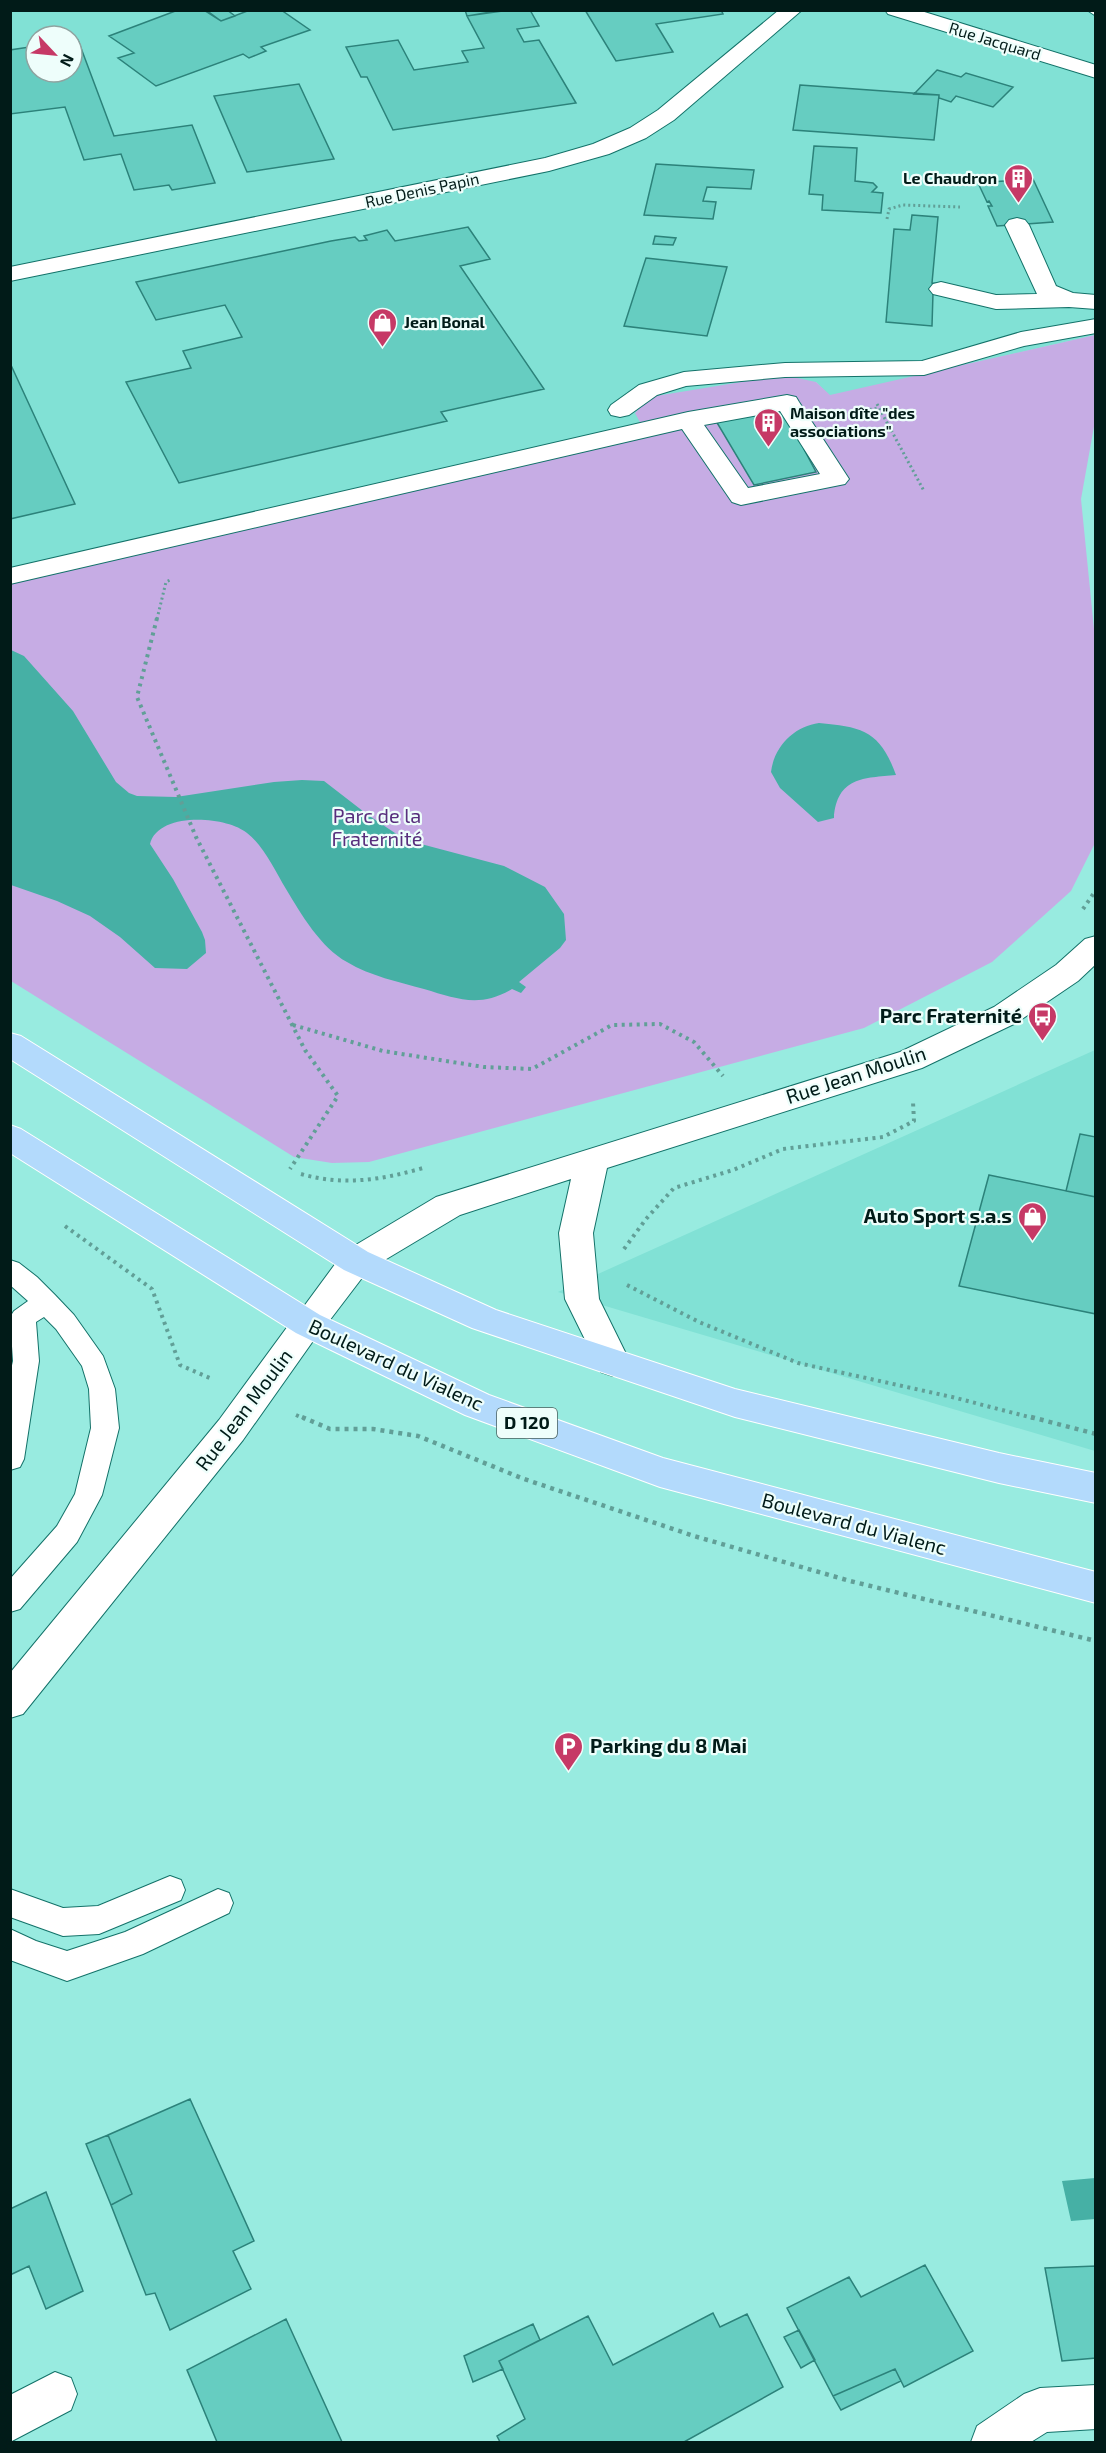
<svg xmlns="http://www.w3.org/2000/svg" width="1106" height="2453" font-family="'Exo 2',sans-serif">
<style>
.built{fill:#81e1d5;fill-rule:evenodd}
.green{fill:#c6ace4}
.water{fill:#46b0a5}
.building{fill:#66cdc1;stroke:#2c827a;stroke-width:1.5}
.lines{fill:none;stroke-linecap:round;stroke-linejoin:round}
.lane-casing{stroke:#137269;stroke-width:2}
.street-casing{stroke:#137269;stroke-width:2}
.secondary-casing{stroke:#137269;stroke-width:2}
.primary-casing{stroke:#fff;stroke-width:2}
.path-far2{stroke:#619f97;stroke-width:3;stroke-dasharray:2 3;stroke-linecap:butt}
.path-far1{stroke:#619f97;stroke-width:4;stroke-dasharray:3 4.5;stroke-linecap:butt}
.path{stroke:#619f97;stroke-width:4.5;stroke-dasharray:4 5;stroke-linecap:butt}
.lane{fill:#fff;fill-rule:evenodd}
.street{fill:#fff;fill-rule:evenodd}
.secondary{fill:#fff;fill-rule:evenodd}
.primary{fill:#b3dafc;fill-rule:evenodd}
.labels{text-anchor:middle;stroke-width:4.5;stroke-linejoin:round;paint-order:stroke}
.far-street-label{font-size:16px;fill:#011b18;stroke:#eefefb}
.far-poi-label{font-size:16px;font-weight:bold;fill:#011b18;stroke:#eefefb;text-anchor:start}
.shield{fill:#eefefb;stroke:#485f5c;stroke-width:1.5}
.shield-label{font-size:18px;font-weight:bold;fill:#011b18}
.park-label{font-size:20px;fill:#582f7d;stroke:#eefefb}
.poi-label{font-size:20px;font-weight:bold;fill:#011b18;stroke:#eefefb;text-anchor:end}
.street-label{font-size:20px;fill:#011b18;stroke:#eefefb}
</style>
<rect width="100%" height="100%" fill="#98ebe0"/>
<path class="built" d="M10,11H1095V335L830,396L816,382L649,437L11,583ZM36,36H72V72H36Z
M1095,1050V1451L558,1292Z"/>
<path class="green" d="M1095,335V421L1081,499L1096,649L1095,843L1071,891L992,962L864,1028L369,1162L332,1163L294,1157L11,981L10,583L648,437L635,413L650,397L783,375L816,382L830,395Z"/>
<path class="water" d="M11,650L24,656L73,711L116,782L129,793L137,796L176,797L274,782L302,780L324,781L368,815L398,835L421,844L504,866L545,887L564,914L566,940L560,948L519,982L526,987L521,993L512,989C480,1008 457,999 424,989C399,982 370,976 347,962C321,948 301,914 286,889C275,871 264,846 247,833C227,816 158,811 150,844L173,879L202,932L205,940L206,953L187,969L155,968L120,937L90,916L57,901L11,885Z
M819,723C863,727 880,731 896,775C864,778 837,777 834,818L818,822L780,788L771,772C774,746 795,726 819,723Z
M1095,2178V2219L1071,2221L1062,2181Z"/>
<path class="building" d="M178,10H206L221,21L250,10H281L310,30L261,47L266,51L249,58L243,54L156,86L118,58L134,53L109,36Z
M211,10H227L235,16L221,21L207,12Z
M465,10H502V11L467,16Z
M530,10L539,26L517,29L524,42L539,40L576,103L393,130L367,77H361L346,47L398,40L414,70L468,62L462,51L484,48L467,16L502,10Z
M585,10H721L723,14L656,24L673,52L616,61Z
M78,40L114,136L192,125L215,183L172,190L169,185L134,190L121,154L84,160L65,107L10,114V50L36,46V72H72V41Z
M937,70L961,77L966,73L1013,87L993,107L956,96L951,102L939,98V95L914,94Z
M299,84L334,159L247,172L214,96Z
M800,85L939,95L934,140L793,130Z
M814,146L857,148L855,181L873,183L877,187L872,192L883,193L881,213L822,210L823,195L809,194Z
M656,164L754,170L751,189L707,187L703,201L716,202L713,219L644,215Z
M1033,179L1053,222L997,226L988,206H992L989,201L987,202L978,183Z
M912,215L938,217L932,283L942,284L933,293L932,326L886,322L894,229L910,230Z
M468,227L490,259L460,266L544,389L441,412L447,421L179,483L126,382L191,368L183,351L242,337L225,305L156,320L136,282L331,241L355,237L359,241L367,240L364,236L387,230L395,241Z
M655,236L676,238L673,245L653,244Z
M646,258L727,267L707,336L624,326Z
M10,363L75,504L10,519Z
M785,411L808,447L804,449L816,472L754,485L716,421L755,413L757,417Z
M1080,1134L1096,1137V1197L1066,1191Z
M989,1175L1096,1197V1314L959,1286Z
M190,2099L254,2241L233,2251L251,2289L170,2330L155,2293L146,2295L111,2205L132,2194L108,2135Z
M108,2135L132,2194L111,2205L86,2144Z
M46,2192L83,2291L46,2309L29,2266L10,2275V2209Z
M925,2265L973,2351L904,2387L895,2369L833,2396L787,2308L849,2277L861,2297Z
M1096,2266V2358L1062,2361L1045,2268Z
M713,2313L720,2327L747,2314L783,2387L684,2442H500L497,2436L525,2419L499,2361L588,2316L613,2365Z
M286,2319L342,2442H217L187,2370Z
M533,2324L540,2340L499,2361L503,2369L473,2382L464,2356Z
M799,2330L815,2360L801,2368L784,2337Z
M895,2369L901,2381L841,2410L833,2396Z"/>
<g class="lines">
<defs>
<path id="lane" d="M1087,10H1096V16Z
M10,1260L19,1263L37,1277L55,1295L74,1315L103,1356L115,1389L119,1428L102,1495L77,1542L20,1609L10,1612V1579L57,1526L75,1494L91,1428L89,1389L82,1366L56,1329L44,1317L36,1322L39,1361L24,1459L20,1467L10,1470V1374L13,1361L10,1317L14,1311L28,1301L10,1285Z
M170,1876L181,1880L185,1890L181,1900L99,1934L63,1936L10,1917V1889L63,1908L98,1906Z
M218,1889L229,1893L233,1903L229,1913L143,1954L67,1981L10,1960V1929L36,1941L67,1951L125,1932Z"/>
<path id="street" d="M779,10H802L674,120L646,138L609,154L549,171L10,281V267L545,158L593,144L630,128L658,110Z
M885,10H918L1096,65V78L888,14Z
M1017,218L1025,220L1029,225L1056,286L1073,293L1096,295V309L1069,307L996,309L933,294L929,289L933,284L941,282L996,295L1037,294L1005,225L1009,220Z
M1096,319V333L1024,346L924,375L785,377L686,386L657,395L629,415L620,417L611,415L608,410L611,405L639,385L684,372L785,363L922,361L1021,332Z
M787,395L796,397L799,402L849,479L845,484L741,505L732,502L682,429L10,584V568L688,412ZM780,411L820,474L748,488L704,425Z
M1096,936V964L1078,981L1016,1023L922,1068L607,1168L593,1233L599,1299L630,1362L625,1372L613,1376L601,1372L565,1299L559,1233L571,1179L460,1215L368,1270L320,1333L308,1337L296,1333L291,1324L344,1252L436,1197L900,1052L994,1007L1056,965L1085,939Z
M55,2372L71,2378L77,2394L71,2410L10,2442V2395Z
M1096,2385V2429L1047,2432L1031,2442H971L977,2426L1024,2394L1040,2388Z"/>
<path id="secondary" d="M308,1311L320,1315L325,1324L243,1440L23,1714L10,1718V1673L219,1420L296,1315Z"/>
<path id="primary" d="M10,1033L21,1036L368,1252L496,1310L735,1389L999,1453L1096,1473V1503L999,1483L735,1417L472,1328L344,1270L10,1059Z
M10,1125L21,1129L320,1315L489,1395L663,1458L1096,1572V1603L660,1487L465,1415L296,1333L10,1153Z"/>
</defs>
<use href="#lane" class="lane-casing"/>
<use href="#street" class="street-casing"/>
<use href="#secondary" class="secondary-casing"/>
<use href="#primary" class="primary-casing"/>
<path class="path-far2" d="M887,219L889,209L903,205L960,207
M877,404L924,491
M840,414L879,408
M157,619L166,582L172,579"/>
<path class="path-far1" d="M157,618L137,697L196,837L305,1050L338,1096L290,1169
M1083,909L1096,890
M293,1025L383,1051L484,1067L532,1069L612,1025L660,1024L694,1042L723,1076
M301,1174C343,1186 381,1180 423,1168
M65,1226L152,1289L180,1365L212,1379
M624,1249L646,1219L674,1188L733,1170L783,1149L883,1137L914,1121L913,1102
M627,1285L699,1322L798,1363L952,1397L1037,1419
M296,1415L305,1419"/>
<path class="path" d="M302,1417L330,1429H373L418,1436L524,1479L694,1536L850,1581L1096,1641
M1031,1417L1096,1434"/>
<use href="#lane" class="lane"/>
<use href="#street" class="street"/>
<use href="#secondary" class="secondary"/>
<use href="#primary" class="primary"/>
</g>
<defs>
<symbol id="building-pin" viewBox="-11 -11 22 30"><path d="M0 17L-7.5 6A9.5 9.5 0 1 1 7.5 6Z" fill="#c63966" stroke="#eefefb"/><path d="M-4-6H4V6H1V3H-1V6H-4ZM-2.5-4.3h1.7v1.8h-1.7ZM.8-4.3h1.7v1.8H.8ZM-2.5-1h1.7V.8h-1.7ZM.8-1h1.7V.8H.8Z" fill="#fff"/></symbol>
<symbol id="shop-pin" viewBox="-11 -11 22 30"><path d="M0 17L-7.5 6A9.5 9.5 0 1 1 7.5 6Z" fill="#c63966" stroke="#eefefb"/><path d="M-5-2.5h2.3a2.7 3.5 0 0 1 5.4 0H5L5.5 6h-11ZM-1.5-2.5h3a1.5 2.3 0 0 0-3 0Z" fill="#fff"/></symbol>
<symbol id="bus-pin" viewBox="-11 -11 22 30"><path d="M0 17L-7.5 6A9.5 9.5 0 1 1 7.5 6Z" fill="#c63966" stroke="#eefefb"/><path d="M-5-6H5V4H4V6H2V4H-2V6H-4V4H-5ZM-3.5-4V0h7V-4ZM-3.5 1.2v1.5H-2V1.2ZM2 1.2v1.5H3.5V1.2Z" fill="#fff"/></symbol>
<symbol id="parking-pin" viewBox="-11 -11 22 30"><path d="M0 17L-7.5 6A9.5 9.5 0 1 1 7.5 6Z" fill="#c63966" stroke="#eefefb"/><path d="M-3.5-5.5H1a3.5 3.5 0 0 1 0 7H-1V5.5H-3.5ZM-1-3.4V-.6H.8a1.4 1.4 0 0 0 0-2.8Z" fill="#fff"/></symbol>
</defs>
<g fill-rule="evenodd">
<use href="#building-pin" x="1002" y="162" width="33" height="45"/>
<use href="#shop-pin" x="366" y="306" width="33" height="45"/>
<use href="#building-pin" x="752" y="406" width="33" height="45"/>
<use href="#bus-pin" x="1026" y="1000" width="33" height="45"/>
<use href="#shop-pin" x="1016" y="1200" width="33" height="45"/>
<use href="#parking-pin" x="552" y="1730" width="33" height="45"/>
</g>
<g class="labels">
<g class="far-street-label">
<text transform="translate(995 41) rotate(17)" y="6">Rue Jacquard</text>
<text transform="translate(422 190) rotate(-12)" y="6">Rue Denis Papin</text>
</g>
<g class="far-poi-label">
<text x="997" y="184" text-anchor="end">Le Chaudron</text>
<text x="404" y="328">Jean Bonal</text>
<text x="790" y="419">Maison dîte "des<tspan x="790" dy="18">associations"</tspan></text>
</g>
<rect class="shield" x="497" y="1408" width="60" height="30" rx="4.5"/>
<g class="shield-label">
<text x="527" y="1429">D 120</text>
</g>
<g class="park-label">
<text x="377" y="823">Parc de la<tspan x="377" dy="23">Fraternité</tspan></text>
</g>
<g class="poi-label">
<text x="1022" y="1023">Parc Fraternité</text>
<text x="1012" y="1223">Auto Sport s.a.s</text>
<text x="590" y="1753" text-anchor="start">Parking du 8 Mai</text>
</g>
<g class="street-label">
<text transform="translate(856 1075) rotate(-18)" y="7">Rue Jean Moulin</text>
<text transform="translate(396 1365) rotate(25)" y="7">Boulevard du Vialenc</text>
<text transform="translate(244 1410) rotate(-53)" y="7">Rue Jean Moulin</text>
<text transform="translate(854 1524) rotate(15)" y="7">Boulevard du Vialenc</text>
</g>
</g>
<rect width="1106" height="2453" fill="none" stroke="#011b18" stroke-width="24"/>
<g transform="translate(54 54) rotate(116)"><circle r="28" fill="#eefefb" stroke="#8fa3a0" stroke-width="1.5"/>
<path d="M0-4.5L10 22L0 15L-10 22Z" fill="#c63966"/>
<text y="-9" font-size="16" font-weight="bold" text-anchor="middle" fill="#011b18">N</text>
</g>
</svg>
